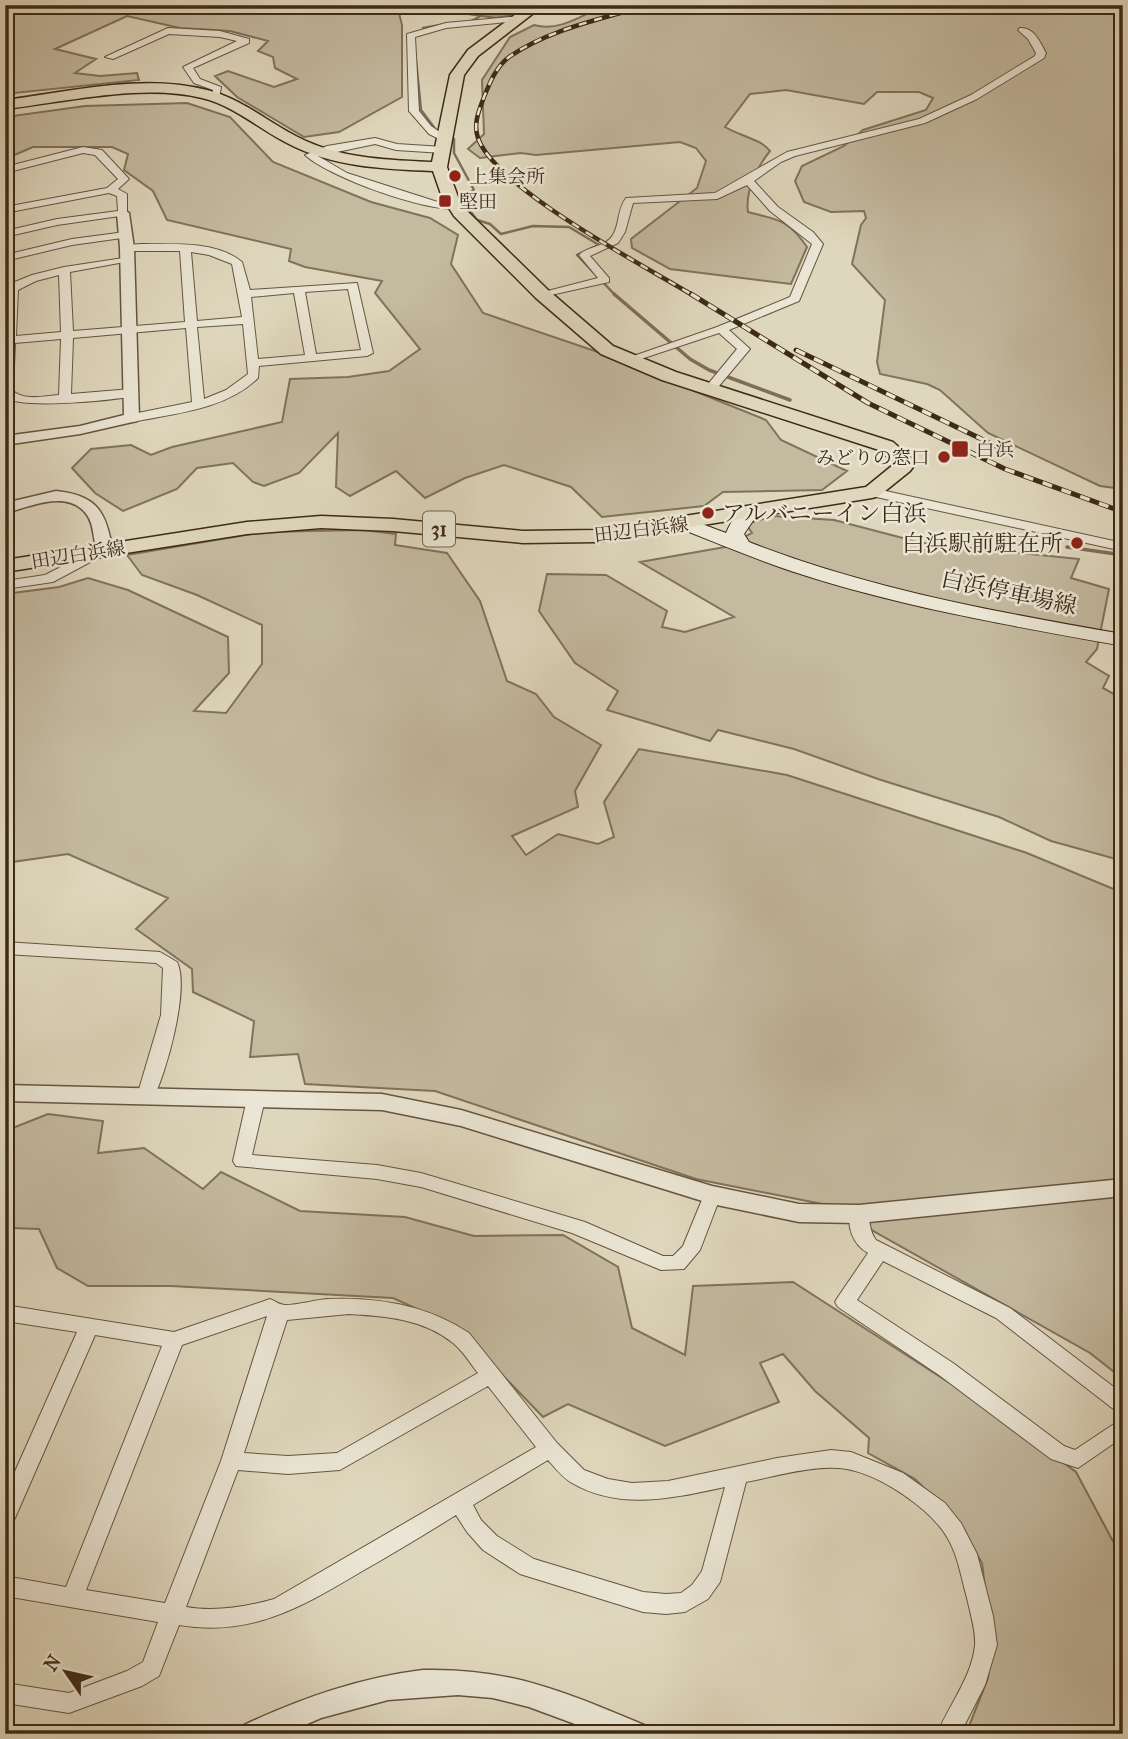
<svg xmlns="http://www.w3.org/2000/svg" width="1128" height="1739" font-family="'IM FELL French Canon','Noto Serif JP',serif">
<style>
.green{fill:#c4baa0;stroke:#81725a;stroke-width:2}
.water{fill:#a89c84;stroke:#7e6e58;stroke-width:2}
.lines{fill:none;stroke-linecap:round;stroke-linejoin:round}
.stream-far1{stroke:#7e6e58;stroke-width:2.5}
.stream{stroke:#7e6e58;stroke-width:3.5}
.minor-casing{stroke:#66553f;stroke-width:2}
.tertiary-casing{stroke:#66553f;stroke-width:3}
.secondary-casing{stroke:#3e2a15;stroke-width:2}
.primary-casing{stroke:#3e2a15;stroke-width:3}
.minor{fill:#eae5d4;fill-rule:evenodd}
.tertiary{fill:#eae5d4;fill-rule:evenodd}
.secondary{fill:#eae5d4;fill-rule:evenodd}
.primary{fill:#dfd7bd;fill-rule:evenodd}
.rail-far1-casing{stroke:#3e2a15;stroke-width:4.5}
.rail-casing{stroke:#3e2a15;stroke-width:5}
.rail-far1{stroke:#eae5d4;stroke-width:2.5;stroke-dasharray:8;stroke-linecap:butt}
.rail{stroke:#eae5d4;stroke-width:3.5;stroke-dasharray:10;stroke-linecap:butt}
.poi-dot{fill:#8f2418;stroke:#eae5d4;stroke-width:2.5}
.labels{text-anchor:middle;stroke-width:5;stroke-linejoin:round;paint-order:stroke}
.far-poi-label{font-size:19px;fill:#3e2a15;stroke:#eae5d4;text-anchor:start}
.far-street-label{font-size:19px;fill:#3e2a15;stroke:#eae5d4}
.shield{fill:#eae5d4;stroke:#72624e;stroke-width:2}
.shield-label{font-size:21px;font-weight:bold;fill:#3e2a15}
.poi-label{font-size:23px;fill:#3e2a15;stroke:#eae5d4;text-anchor:start}
.street-label{font-size:23px;fill:#3e2a15;stroke:#eae5d4}
</style>
<rect width="100%" height="100%" fill="#dfd7bd"/>
<filter id="stains"><feTurbulence type="fractalNoise" baseFrequency=".00286" numOctaves="4"/><feColorMatrix values="0 0 0 0 .2 0 0 0 0 .09 0 0 0 0 .02 0 0 0 .5 -.17"/></filter>
<radialGradient id="worn" r=".72"><stop offset=".6" stop-color="#630" stop-opacity="0"/><stop offset="1" stop-color="#630" stop-opacity=".3"/></radialGradient>
<path class="green" d="M5,5H397L402,25V97L339,132L304,137L237,97L215,76L228,71L274,87L297,79L275,68L273,57L258,51L268,41L230,31L180,28L127,16L55,49L96,59L75,73L100,76L137,73L139,80L5,94Z
M547,5H1123V489L1100,486L988,433L940,390L927,384L880,374L877,362L885,300L852,264L861,225L866,218L864,211L831,212L804,202L795,181L802,166L844,146L863,130L926,110L933,98L919,92H877L864,104L786,90L750,94L725,127C740,136 761,139 770,151C757,167 745,191 748,212C778,220 788,219 807,247L791,284L670,269L632,248L631,239L697,188L706,161L696,148L680,142L536,155L521,153L480,158L468,149L484,134L482,80L510,37L534,25C555,31 575,20 593,11Z
M187,103L230,117L273,162L371,202L430,218L458,235L451,264L483,313L595,351L766,420L781,440L847,471L822,490L723,492L704,506L602,517L571,487L504,465L465,478L425,498L396,471L350,496L336,487L338,433L299,473L264,486L253,482L233,463L197,468L177,489L123,511L95,493L72,468L91,449L131,445L151,455L172,447L282,422L290,379L348,377L389,371L420,349L375,293L382,281L305,267L289,261L291,249L167,220L153,191L124,170L128,154L112,147H33L5,159V117L85,106Z
M773,516L834,520L922,543L1079,559L1071,578L1109,589L1097,649L1086,662L1109,676L1103,688L1123,699V861L1051,841L999,817L878,779L794,749L718,730L710,741L607,710L618,691L575,663L539,611L547,574L606,575L667,611L662,627L685,632L734,617L640,562L725,547L752,533L746,524Z
M363,530L396,534L395,545L447,553L480,601L507,681L536,694L554,717L601,745L575,791L578,807L512,836L526,855L558,834L598,844L614,837L604,802L639,749L787,775L1027,853L1123,893V1379L1090,1353L827,1205L696,1179L435,1091L305,1084L298,1054L250,1057L254,1021L193,992L192,969L136,929L168,898L68,854L5,863V594L59,587L88,578L128,590L228,637L229,673L194,711L226,713L262,664V625L197,595L142,575L127,555L264,532Z
M48,1114L103,1121L98,1153L144,1148L203,1189L221,1172L300,1211L405,1217L474,1236L563,1235L618,1267L632,1328L685,1355L693,1286L793,1282L990,1409L1076,1472L1123,1560V1734H966L988,1678L992,1644L982,1563L956,1519L915,1479L868,1453L869,1438L815,1391L783,1354L760,1363L779,1402L665,1446L568,1404L543,1417L455,1326L393,1298L171,1286H88L57,1268L39,1229L10,1228L5,1240V1131Z"/>
<path class="water" d="M403,5H530L515,15L496,18Z"/>
<g class="lines">
<path class="stream-far1" d="M471,21L483,15
M423,28L452,23
M416,61L421,110L439,134
M454,139V153L474,190L461,199L477,220L490,224L501,234L533,226L569,227L599,245L577,255L616,296"/>
<path class="stream" d="M614,294L690,359L709,370L790,400
M1067,547L1123,555"/>
<defs>
<path id="minor" d="M522,16V20L519,21L446,28L415,37L419,111L431,126L450,139L445,142L429,134L409,111L407,34L446,23Z
M168,28L220,31L249,39V43L193,68L200,79L221,87L219,99H213V90L194,83L183,67L237,41L220,37L169,34L113,59L105,57Z
M1020,28C1034,27 1040,42 1046,53L1044,58L977,99L925,123L795,156L781,162L754,181L778,207L813,232L823,244L799,301L729,330L750,349L714,392H706L704,389L737,349L719,333L632,362H624L622,360L717,327L790,297L812,244L770,211L747,185L717,199L633,203L625,232L618,243L590,256L609,278V282L542,297L536,294L598,278L579,255C588,246 606,247 613,235C620,223 617,210 626,198L715,193L787,152L919,119L971,95L1035,56L1036,53L1028,39L1018,30Z
M375,138L397,144L443,147L448,150L443,153L396,150L375,144L318,156L347,173L444,204H459V208C429,214 327,176 305,155L327,146Z
M83,147L102,150L129,179L118,189L127,194V215L57,225L5,237V231L57,219L118,211L117,196L109,193L5,213V207L107,188L118,179L95,155L83,153L5,173V167Z
M125,232L129,233V237L72,245L5,261V255L72,239Z
M141,244C172,244 217,241 242,262L250,290L357,283L373,353L367,356L259,366L258,378C225,410 175,413 132,422L128,421V415L192,402L186,328L73,338L71,394L131,389L137,393L135,396C113,400 20,410 5,397V286L32,275L64,267L130,257V261L70,272L73,331L185,322L180,251H127L122,248L127,245ZM191,252L209,255L232,264L242,317L197,321ZM59,275L61,332L16,336L18,290L36,281ZM348,289L361,350L316,354L305,292ZM294,293L305,355L258,359L251,297ZM243,324L248,374L226,390L204,399L197,327ZM61,339L59,395C44,396 25,401 13,391L15,343Z
M872,488L1123,543V551L867,495L866,492Z
M102,546L107,547V553L53,582L5,589V581L45,575Z
M5,942L160,952L177,962C190,988 166,1075 152,1101H140L137,1096L161,1015L163,968L156,963L5,954Z
M256,1093L262,1094L265,1099L252,1155L377,1165L421,1173L585,1222L663,1256H673L683,1246L706,1190L712,1188L718,1190L721,1195L700,1250L684,1269L661,1270L572,1233L421,1187L377,1179L236,1166L233,1161L247,1099L250,1094Z
M859,1207L866,1209C871,1220 868,1229 876,1240L1010,1308L1123,1394V1413L1116,1411L996,1318L883,1261L857,1300L953,1363L1064,1446L1075,1450L1123,1418V1437L1078,1468L1051,1459L939,1375L838,1307L835,1302L838,1297L868,1253C853,1245 845,1225 852,1209Z
M270,1299C275,1301 280,1305 285,1305C299,1305 314,1300 328,1299C378,1297 427,1305 469,1333L557,1443L584,1470L608,1479L632,1483L668,1481L777,1458L831,1450L851,1452L903,1473L945,1503L961,1523L977,1554L993,1616L997,1645L985,1685L960,1734H937C949,1705 972,1677 975,1645C976,1631 970,1612 967,1598C961,1577 958,1555 947,1537C930,1508 880,1475 847,1469C815,1464 778,1476 746,1482L720,1582L708,1599L685,1612L666,1614L643,1612L520,1574L483,1550L467,1532L456,1515C424,1535 392,1554 359,1573C300,1608 250,1637 179,1625L159,1676L142,1686L69,1713L5,1703V1683L69,1693L127,1671L143,1662L158,1622L5,1596V1576L66,1587L162,1346L95,1335L15,1518L12,1524L5,1527V1494L77,1332L5,1321V1305L174,1332ZM349,1314C385,1316 424,1319 453,1343C463,1351 470,1363 478,1373L337,1453L288,1456L244,1453L287,1320ZM267,1316L221,1461L165,1603L86,1590L182,1345ZM488,1386L536,1447L274,1599C246,1607 215,1612 186,1607L238,1470L288,1474L340,1470ZM548,1460C555,1468 563,1478 572,1483C620,1511 673,1498 725,1487L702,1571L692,1585L681,1593L666,1594L643,1592L534,1559L497,1536L481,1520L473,1505Z"/>
<path id="tertiary" d="M123,209L129,213L134,248L139,418L137,421L80,434L5,445V436L80,426L124,415L120,248L117,213Z
M56,491C95,495 106,510 112,548L110,551H98C92,540 95,526 87,515C68,488 30,507 5,513V503Z
M5,1085L382,1094L461,1110L712,1186L799,1204L859,1205L1123,1179V1196L859,1223L799,1222L712,1204L461,1126L382,1110L5,1101Z
M423,1670C510,1668 565,1692 644,1725L648,1734H602L529,1707L493,1698L458,1695L388,1700L321,1718L284,1734H240L244,1725C302,1698 359,1678 423,1670Z"/>
<path id="secondary" d="M750,506L759,512L744,534L749,542C869,589 996,612 1123,634V646C1012,626 901,607 794,572C755,559 717,543 679,528L677,524L686,518L726,533C731,522 737,510 750,506Z"/>
<path id="primary" d="M528,5H544L478,56L464,75L447,167L458,197L466,210L548,290L613,346L676,372L893,442L912,459L913,467L910,471L879,496L872,498L597,542L523,543L393,531L321,528L247,534L5,572V560L247,522L321,516L393,519L523,531L597,530L866,487L893,465V461L879,450L662,380L601,354L536,298L454,216L442,197L433,171C383,169 332,167 287,143C259,129 233,105 202,98C143,83 65,102 5,109V100C69,92 143,73 207,90C244,99 272,126 306,141C346,159 390,160 432,162L450,75L468,50Z"/>
</defs>
<use href="#minor" class="minor-casing"/>
<use href="#tertiary" class="tertiary-casing"/>
<use href="#secondary" class="secondary-casing"/>
<use href="#primary" class="primary-casing"/>
<use href="#minor" class="minor"/>
<use href="#tertiary" class="tertiary"/>
<use href="#secondary" class="secondary"/>
<use href="#primary" class="primary"/>
<defs>
<path id="rail-far1" d="M648,5C602,19 549,29 509,57C496,67 490,82 484,97C479,110 473,124 478,138C495,188 645,266 694,296"/>
<path id="rail" d="M691,294L868,403L1005,469L1123,512
M796,350L996,446"/>
</defs>
<use href="#rail-far1" class="rail-far1-casing"/>
<use href="#rail" class="rail-casing"/>
<use href="#rail-far1" class="rail-far1"/>
<use href="#rail" class="rail"/>
</g>
<g class="poi-dot">
<circle cx="455" cy="176" r="7"/>
<rect x="438" y="194" width="14" height="14" rx="3.5"/>
<rect x="951" y="440" width="18" height="18" rx="3.5"/>
<circle cx="944" cy="457" r="7"/>
<circle cx="708" cy="513" r="7"/>
<circle cx="1077" cy="543" r="7"/>
</g>
<g class="labels">
<g class="far-poi-label">
<text x="469" y="183">上集会所</text>
<text x="459" y="208">堅田</text>
<text x="976" y="456">白浜</text>
<text x="930" y="464" text-anchor="end">みどりの窓口</text>
</g>
<g class="far-street-label">
<text transform="translate(641 529) rotate(-7)" y="7">田辺白浜線</text>
<text transform="translate(78 554) rotate(-9)" y="7">田辺白浜線</text>
</g>
<rect class="shield" x="423" y="511.5" width="32" height="35" rx="5"/>
<g class="shield-label">
<text x="439" y="536">31</text>
</g>
<g class="poi-label">
<text x="722" y="521">アルバニーイン白浜</text>
<text x="1063" y="551" text-anchor="end">白浜駅前駐在所</text>
</g>
<g class="street-label">
<text transform="translate(1009 592) rotate(12)" y="8">白浜停車場線</text>
</g>
</g>
<rect width="1128" height="1739" fill="none" stroke="#dfd7bd" stroke-width="28"/>
<rect x="7" y="7" width="1114" height="1725" fill="none" stroke="#3e2a15" stroke-width="3.5"/>
<rect x="14" y="14" width="1100" height="1711" fill="none" stroke="#3e2a15" stroke-width="2"/>
<g transform="translate(66 1672) rotate(304)" stroke="#eae5d4" stroke-width="5" paint-order="stroke">
<path d="M0-5L12 26L0 18L-12 26Z" fill="#3e2a15"/>
<text y="-10" font-size="19" font-weight="bold" text-anchor="middle" fill="#3e2a15">N</text>
</g>
<rect width="100%" height="100%" filter="url(#stains)"/>
<rect width="100%" height="100%" fill="url(#worn)"/>
</svg>
